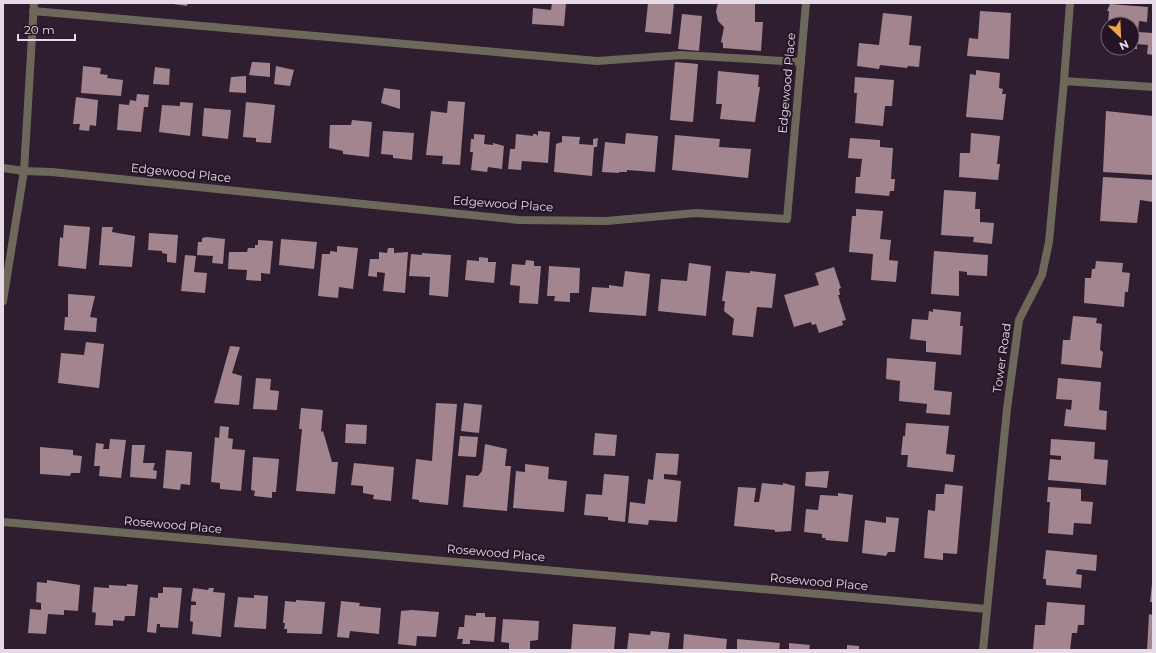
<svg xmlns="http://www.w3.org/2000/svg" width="1156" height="653" font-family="Montserrat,sans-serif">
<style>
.building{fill:#a38590}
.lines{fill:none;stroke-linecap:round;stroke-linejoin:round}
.service{stroke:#6e685b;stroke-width:8}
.minor{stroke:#6e685b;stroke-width:8}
.tertiary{stroke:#6e685b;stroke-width:8}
.labels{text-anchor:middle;stroke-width:4;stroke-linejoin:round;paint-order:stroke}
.street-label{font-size:12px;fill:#e5dae6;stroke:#241425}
</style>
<rect width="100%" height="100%" fill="#2e1e2f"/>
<path class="building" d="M166,3H188L187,6Z
M552,3H566L564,26L532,24L533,8L551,10Z
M648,3H674L671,34L645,32Z
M718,3H755V22H763L761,51L723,48V43L721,42L724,27L718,21L716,11Z
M1110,4L1148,7L1147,22L1139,21L1138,32L1153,33V55L1147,54L1148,45L1137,44V49H1132V24H1108L1109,11H1107Z
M980,11L1011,13L1009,59L967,56L969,38L978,39Z
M883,13L912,16L909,45L921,46L919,67L908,66L907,68L880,65L879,69L857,66L859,43L879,45Z
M682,14L702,16L699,51L678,49Z
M252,62L270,63V77L249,75Z
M675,62L698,64L693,122L670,120Z
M83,66L101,68L100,74L108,75L107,78L123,80L121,96L81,93Z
M276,66L294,70L290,86L274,84Z
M155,67L170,69L169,85L153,84Z
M976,70L1000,73L999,88L1003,89L1002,94H1006L1003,120L966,117L970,74L976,75Z
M718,71L759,75L758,87H760L755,122L720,119L722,104H716Z
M246,76V93L229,92L231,77Z
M855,77L894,80L892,106H885L883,126L855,123L857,93H854Z
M384,88L400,90V109L381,103Z
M137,94L149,95L148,107H144L141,132L117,130L119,104L129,105L130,100L136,101Z
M76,97L98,100L96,126L90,125L89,131L79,130L80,124H73Z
M448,101L465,102L460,165L442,164L443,156L426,155L431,111L447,113Z
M180,102L193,103L190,136L159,132L162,105L180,106Z
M246,102L275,105L271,143L256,142V138L243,137Z
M204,108L231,110L228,139L202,136Z
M1106,111L1153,116V175L1103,172Z
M352,120L372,122L369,157L343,154V151L329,148L330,125H351Z
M383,131L414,133L412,160L393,158V155L381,154Z
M538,131L550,132L548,163L522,161L521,170L508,169L510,149H515L516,134L533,136V134H536L538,136Z
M626,133L658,136L655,172L627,170V172H619V173L602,172L605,142L625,144Z
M971,133L1000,136L997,164H1000L998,180L959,177L960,153H970Z
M474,134L485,135L484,144L493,145V143L504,146L502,169L488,167L487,172L471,170L473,152H470L471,139H474Z
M675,135L720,139L719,147L751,149L748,178L672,170Z
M562,136L580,137L579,144L593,145V139L598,138L597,147H594L592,176L554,172L556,144L562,142Z
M850,138L880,140V147L893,148L891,179H895L894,191H890L889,196L855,193L856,177H860L862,159L848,158Z
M1103,177L1153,180V202L1140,200L1137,223L1100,221Z
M944,190L976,192L975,209H980V222L994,223L992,244L973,242L974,237L941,235Z
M856,209L883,211L880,239L891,240L889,260L898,261L896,282L871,280L873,254L849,252L852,216H856Z
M64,225L90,227L86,269L58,266L60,237L63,238Z
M102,227H113L112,232L135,236L132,267L99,265Z
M149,233L178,235L176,263L167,262V254L162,253V251L148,250Z
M207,237L225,239L223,264L212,263L213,256L197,255L198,242H202V238Z
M281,239L317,242L314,269L279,265Z
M258,240L273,241L270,274L261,273V281L246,280L247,270L228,269L229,252H247L248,248H255V245H258Z
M337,246L358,248L353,289L339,287L338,298L318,296L322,254H330V251L337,252Z
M388,248H394V253L408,252L405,293L383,291L385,273L377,272V277L368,276L370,259H379V252L387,253Z
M934,251L988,255L987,276L967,275V272L959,271V296L931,294Z
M422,253L451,255L448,297L429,295L430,277L409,276L411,254L422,255Z
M185,255L196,256L194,272L207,273L205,293L181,291Z
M479,257L488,258V262H496L494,283L465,280L467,260L479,261Z
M526,260L534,261V266H541L538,304L519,303L520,286L510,285L512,264L525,265Z
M1096,261L1123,263L1122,272L1130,273L1128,292H1125L1124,307L1084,303L1085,278H1091L1092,269H1095Z
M689,263L711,266L706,316L658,311L661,279L687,281Z
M549,266L580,268L579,293H570V302L554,301L555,296H547Z
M834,267L841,288L839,289L840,295H838L846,320L842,321L843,325L819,333L816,324L812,325L811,322L794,327L784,295L819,285L815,273Z
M625,271L650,274L646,316L589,312L592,287L609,288V285L623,287Z
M726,271L750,273V271L776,274L772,308L757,307L753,337L732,335L734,319L724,311L725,301H722Z
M68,294L95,296L90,317L97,318L96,332L64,330L65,317H68Z
M933,309L961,312L960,326H963L961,355L926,352V341L910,339L912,319L928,320L929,311L933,312Z
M1073,316L1097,318L1096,323L1102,324L1100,350L1103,352L1101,368L1061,364L1063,340H1070Z
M86,342L104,344L99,388L58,383L61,353L84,355Z
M230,346L240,347L232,373L242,376L239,405L214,403Z
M887,358L936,362L934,390L952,392L950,415L926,413L927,404L899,401L900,381L886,379Z
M256,378L271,379L270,390L279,391L277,410L253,409Z
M1058,378L1101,382L1099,410L1107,411L1106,430L1064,426L1066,409L1071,410L1072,400L1056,399Z
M436,403L457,404L448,505L419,502V500L412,499L416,459L432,461Z
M464,403L482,405L479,433L461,431Z
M301,408L323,410L321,432L323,431L332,462H338L335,494L296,491L302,429H299Z
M906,423L949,426L946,454L955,455L953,472L907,467L908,455H901L903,436H905Z
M346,424L367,425L366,444L345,443Z
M220,426L229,427L228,438L233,439L232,449L245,450L241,491L220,489V483L211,482L215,437L219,438Z
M595,433L617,435L615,456L593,455Z
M460,436L478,437L476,457L458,456Z
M110,439L126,440L121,478L99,476L100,466H94L96,443L104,444L103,449H109Z
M1051,439L1095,442L1094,459L1108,460L1106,485L1048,480L1050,459L1061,460V456L1050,455Z
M485,444L507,449L505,466H511L507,511L463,507L466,475L478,476L482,471Z
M132,445H145L143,463H155L153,470L157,471L156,479L130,477Z
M40,447L73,450V455L82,456L80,473H71L70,476L40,474Z
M166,450L192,452L190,485L181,484L180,490L163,488Z
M656,453L679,454L677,475L664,474V479L681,481L677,522L649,520L648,525L628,523L630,502L645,504L648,479L653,480Z
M253,457L279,459L276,492H272V498L254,496L255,491L251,490Z
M354,463L394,467L391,501L373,499L374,495L363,493V486L351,485Z
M525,464L549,467L548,479L567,481L564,512L513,508L516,471L525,472Z
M829,471L827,488L805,486L806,472Z
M604,474L629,476L625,522L608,520V517L584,515L586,494L602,495Z
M762,483L783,485V483L795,486L791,531L775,532V530L734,526L738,487L756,488L754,502H759Z
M945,484L963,486L957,554L943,553V560L924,558L928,510L935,511L936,494H944Z
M1048,487L1081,489V501L1093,502L1091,524L1074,523L1073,535L1048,533L1050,502H1047Z
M838,493L853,495L848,542L825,540L826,538H822V534L804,532L806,509L818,510L820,495L838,496Z
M886,517L899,518L895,552H888L886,556L862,553L865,520L886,523Z
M1046,550L1097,555L1096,571L1077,569L1076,574L1082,575L1081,588L1046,585V579H1043Z
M47,580L80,585L78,611L64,610V615L48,614L46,634L28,633L30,609L41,610V603L36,602L37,582L47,583Z
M127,584L138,585L135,616H125L124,621L113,620V626L95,625L96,613L92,612L94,587L109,588V585L127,586Z
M1152,584H1153V602H1150Z
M163,587L182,588L178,628L160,627V624H157L156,633L147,632L150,597L158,598V593H163Z
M193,588L208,590L209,588H214L213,592L225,593L221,637L192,634L193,622L190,621L191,605H196V602L191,601Z
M254,595L268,596L266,629L234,627L238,597L254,598Z
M296,600L325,602L322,634L287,633V629H284L285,623H283L285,601L296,602Z
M341,601L360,603L359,606L381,608L379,634L350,631L349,638L337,637Z
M1047,602L1085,605L1084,625H1078L1077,633H1072L1070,650H1033L1035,625H1045Z
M412,610L439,612L436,637L417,636L416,646L398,644L401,611Z
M476,613H485V617H496L494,642L470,640V644H462L463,639H457L459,627H464L465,615L476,616Z
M1149,614L1153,615V650H1147Z
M503,619L539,621L538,640L530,641V650H509V643L501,642Z
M573,624L616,627L614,650H571Z
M651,631L670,633L668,650H627L629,633L650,635Z
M684,634L727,639L726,650H683Z
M737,639L780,643L779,650H737Z
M789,643L810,645L809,650H789Z
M847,645L859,646V650H847Z"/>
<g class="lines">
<path class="service" d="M33,11L597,61L681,55L801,62"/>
<path class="minor" d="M1064,81L1153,87
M3,168L24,171L52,172L519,220L606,221L696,213L787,219L806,3
M3,522L987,609
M983,650L1007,409L1019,320L1042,275L1049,242L1064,81L1070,3"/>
<path class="tertiary" d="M3,301L24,171L34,3"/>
</g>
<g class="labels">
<g class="street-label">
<text transform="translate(787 83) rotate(-85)" y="4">Edgewood Place</text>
<text transform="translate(181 173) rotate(6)" y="4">Edgewood Place</text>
<text transform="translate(503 204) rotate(4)" y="4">Edgewood Place</text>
<text transform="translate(1002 358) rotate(-82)" y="4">Tower Road</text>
<text transform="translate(173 525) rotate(5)" y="4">Rosewood Place</text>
<text transform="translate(496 553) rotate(5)" y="4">Rosewood Place</text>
<text transform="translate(819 582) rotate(5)" y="4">Rosewood Place</text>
</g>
</g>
<rect width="1156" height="653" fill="none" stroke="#e5dae6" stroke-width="8"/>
<g transform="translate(1120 36) rotate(156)"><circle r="19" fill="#241425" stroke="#716372"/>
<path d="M0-3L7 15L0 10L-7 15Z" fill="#f1a640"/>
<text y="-6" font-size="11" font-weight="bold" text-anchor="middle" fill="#e5dae6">N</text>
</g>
<path d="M18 34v6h57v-6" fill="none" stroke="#e5dae6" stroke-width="2"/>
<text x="24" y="34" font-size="12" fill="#e5dae6" stroke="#241425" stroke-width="3" paint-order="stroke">20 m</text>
</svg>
